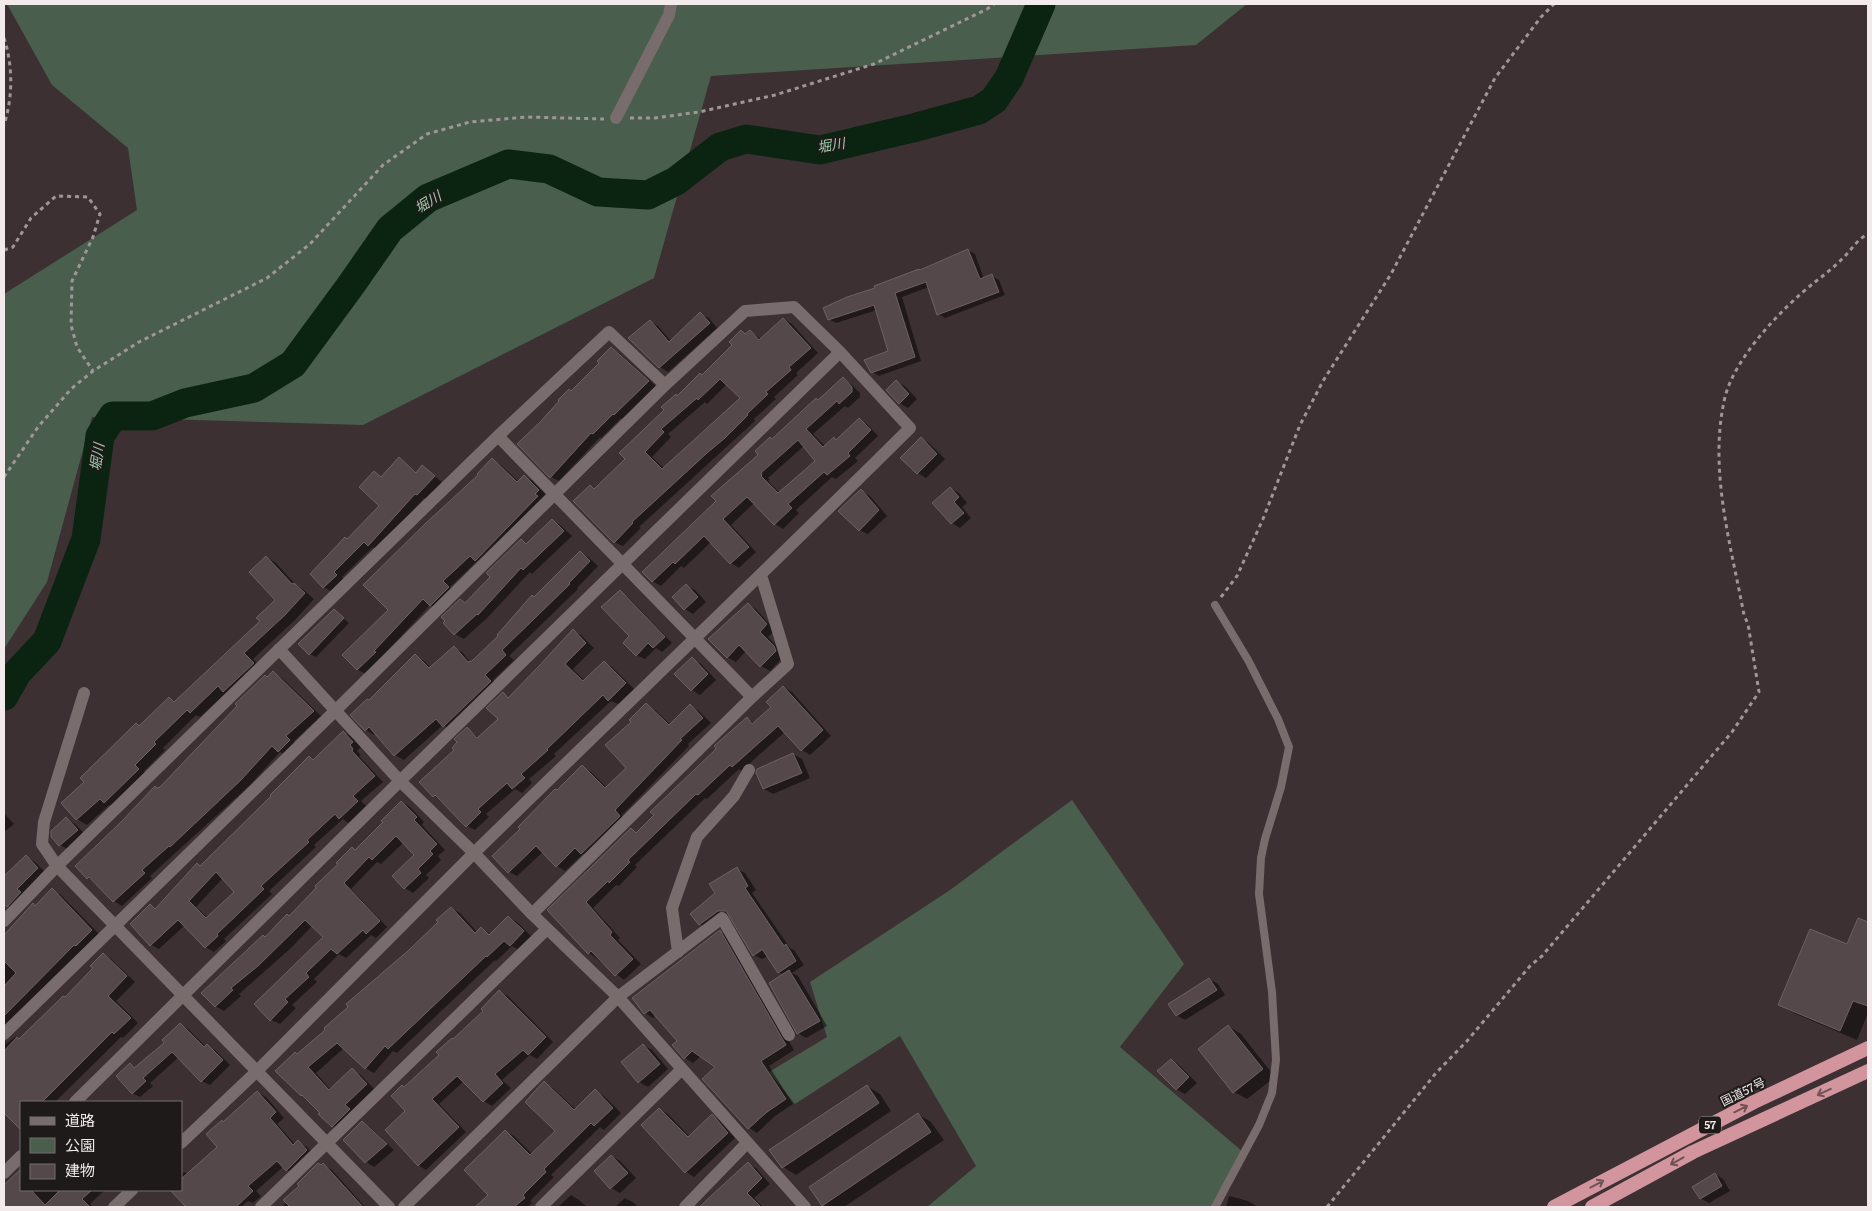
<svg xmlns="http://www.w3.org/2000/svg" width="1872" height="1211" font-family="Literata,'Noto Sans JP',serif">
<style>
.green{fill:#495e4d}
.shadow{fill:#0007;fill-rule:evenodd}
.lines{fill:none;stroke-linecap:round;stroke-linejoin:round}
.river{stroke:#0b2412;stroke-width:29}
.building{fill:#54484a;stroke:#6d6162;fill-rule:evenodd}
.path{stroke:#a09697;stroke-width:3;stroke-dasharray:4 4;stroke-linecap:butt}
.service{stroke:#796c6d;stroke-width:8}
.minor{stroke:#796c6d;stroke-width:12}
.tertiary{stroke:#796c6d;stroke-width:12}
.trunk{stroke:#d2949d;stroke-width:14}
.oneway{stroke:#705155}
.labels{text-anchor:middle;stroke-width:4;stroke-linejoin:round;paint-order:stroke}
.shield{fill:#1f1a1a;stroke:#b3acac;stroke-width:1}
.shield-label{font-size:11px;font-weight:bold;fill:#f2eaeb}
.street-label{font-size:12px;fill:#f2eaeb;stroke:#1f1a1a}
.water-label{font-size:14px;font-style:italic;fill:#9dcfa7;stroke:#1f1a1a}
</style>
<rect width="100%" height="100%" fill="#3c3032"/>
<path class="green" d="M7,4H1247L1196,45L711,76L654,278L363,425L92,417L47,582L4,649V294L137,210L128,148L52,85Z
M1072,800L1184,964L1120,1047L1243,1152L1213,1207H927L976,1166L900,1036L795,1104L769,1072L827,1037L810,982L950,890Z"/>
<path class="shadow" d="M968,250L975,254L984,279L992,276L999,280L1005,295L945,318L938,314L929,287L902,297L921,361L879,376L872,372L890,351L877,310L836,323L829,319L877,289Z
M700,314L709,318L717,328L668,372L660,367L650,321L658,326L671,341Z
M784,319L792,324L818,353L796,373L798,375L774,397L776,399L754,419L755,421L639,527L641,528L623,546L614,542L590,486L596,489L627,460L677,397L703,376L733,345L742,332L747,335L750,332L761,339ZM727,384L741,398L664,468L652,457L671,437L668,434L705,402L707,404Z
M611,348L619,353L656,386L623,419L621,418L601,438L600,437L559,481L551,477L561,401L601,363Z
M843,379L851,384L860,393V397L848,408L845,406L813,434L825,446L834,439L837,440L859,420L867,424L878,436L855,458L858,461L836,479L832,477L796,510L799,513L783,529L775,524L754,503L731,525L756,552L739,568L731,563L711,542L684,568L681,566L661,586L652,581L718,502L773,440L817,399L819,401ZM804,446L817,461L780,493L768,481L770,480L768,478Z
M897,382L905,386L917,399L908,408L899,403Z
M921,438L929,443L945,459L926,478L918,473L902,458Z
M399,459L417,473L423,467L442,482L426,499L424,498L377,550L373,547L342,577L344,580L332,592L324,587L348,540L381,506L374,473L382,477Z
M492,460L501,465L519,482L524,476L533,481L546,495L450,587L456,593L439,610L430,605L366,674L358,670L344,655L390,610L480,475Z
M950,488L959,493L967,503L962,507L971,518L960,528L952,523Z
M861,491L870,496L887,516L868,534L859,530Z
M552,520L560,525L572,536L532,574L530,572L487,618L464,639L455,634L445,623L461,600L467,604L492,577L521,540L528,544Z
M580,552L588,557L598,566L577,588L578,589L509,656L514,660L493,680L499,686L452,731L443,725L404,760L395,755L376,733L374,735L366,730L369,701L416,656L424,661L431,668L454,648L462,652L471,663L500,636L534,598Z
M267,557L276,563L296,585L304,590L314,599L295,620L253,659L263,669L226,693L200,717L196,715L163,748L165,750L144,771L148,775L114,808L109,805L87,825L77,819L63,803L86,783L136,724L141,727L169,698L176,702L262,621L277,600Z
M686,586L695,590L706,602L693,614L685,609Z
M620,592L628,597L672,643L662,652L656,648L645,659L636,655Z
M748,604L756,609L775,630L768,637L782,652L784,656L770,671L761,666L746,651L736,662L727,657Z
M334,610L349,623L316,657L310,654Z
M573,631L581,635L594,648L573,669L585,681L604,662L612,667L634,689L618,704L611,701L554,754L556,756L529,779L532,783L522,793L515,789L486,814L489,817L475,830L467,826L421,783L456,750L467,729L479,738L500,719L503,694L509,698Z
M692,659L701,664L716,680L700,695L692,690Z
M273,673L282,678L321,716L294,741L298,745L287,756L280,752L250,785L150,876L152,878L122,906L114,901L96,882L88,878L157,789L160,788Z
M784,687L792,692L831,736L810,755L802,750L785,732L741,771L739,769L707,799L705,798L635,865L637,867L619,886L616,885L593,908L620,938L618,940L641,964L624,980L589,953L549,910L631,830L637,833L747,719L754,723L773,707Z
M646,705L655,710L671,725L690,706L699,711L711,723L688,744L689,746L622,815L627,821L590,858L583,854L565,871L557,866L543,852L517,876L509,872L557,792L583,767L591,772L607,788L628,768L633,722Z
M343,732L352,737L361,747L357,751L361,755L359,756L383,782L361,801L366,806L348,823L343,819L314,845L316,847L269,891L272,894L224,939L226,941L214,952L205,947L185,925L159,949L151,945L150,905L156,909ZM223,878L236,892L208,918L196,907Z
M793,754L802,759L810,778L773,794L764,789L758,773Z
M402,802L410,807L424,822L422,825L445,850L438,856L441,860L426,875L429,878L413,893L405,888L393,877L416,855L404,842L381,864L377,862L351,889L387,927L376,938L371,935L346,958L339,954L314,979L317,982L292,1005L296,1008L280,1024L271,1020L324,937L312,926L291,948L239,994L241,996L224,1011L215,1006L266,938L290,917L340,864L353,848L356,850Z
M4,813L14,824L4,832Z
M67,819L75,824L86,835L69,850L60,845L52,837Z
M26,857L34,861L46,873L16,910L4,902V879Z
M737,869L745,873L756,890L752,893L790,948L794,950L804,965L792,973L798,976L827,1026L806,1038L798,1033L784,975L778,972L768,956L762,959L754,955L731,915L726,916L708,929L700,924L716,893ZM767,945L768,947L756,955V952Z
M53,890L61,895L100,935L4,1037L6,1044L15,1037L20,1040L65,998L94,968L103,954L111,959L135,982L116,1001L138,1023L123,1038L121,1037L55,1102H21V1128L4,1113V1061L7,1058L4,1055V937L33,905L36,907Z
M451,908L460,913L477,932L481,928L491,935L509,917L517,922L532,937L519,950L512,946L496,961L495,960L397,1053L393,1051L374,1073L365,1068L344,1048L316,1073L331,1090L352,1070L361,1075L375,1090L341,1130L333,1126L309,1100L301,1095L297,1055L327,1030L440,923Z
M1858,919L1868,923V1013L1857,1040L1796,1014L1779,1005L1847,946Z
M720,932L728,936L794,1050L769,1066L793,1104L775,1116L757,1133L749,1128L717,1067L701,1056L693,1063L685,1058L678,1041L656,1015L653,1018L645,1013Z
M1209,979L1218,984L1225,995L1185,1020L1176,1015Z
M500,992L508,996L553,1042L537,1059L530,1055L502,1080L511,1088L492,1106L484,1101L464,1081L439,1104L466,1132L426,1170L418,1165L407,1111L405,1088L485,1011Z
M180,1024L188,1029L206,1047L207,1046L215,1050L230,1065L210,1085L202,1081L179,1057L150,1083L153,1086L140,1097L132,1093L130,1065L136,1068L166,1043Z
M1228,1026L1241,1034L1275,1077L1247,1099L1234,1092Z
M643,1045L652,1050L668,1069L648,1087L639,1082Z
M1171,1060L1179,1065L1197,1083L1185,1094L1176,1089Z
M544,1083L553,1088L576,1110L595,1091L604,1096L621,1113L604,1130L600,1127L551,1175L554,1177L530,1201L532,1203L527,1207H477L489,1195L505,1132L514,1136L532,1154L557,1131Z
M867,1086L880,1094L891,1111L796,1175L783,1167Z
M257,1092L266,1097L284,1118L277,1124L295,1144L298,1142L307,1147L315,1156L295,1175L283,1167L256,1191L261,1196L253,1203L248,1201L241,1207H190L172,1190H181V1175L184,1172L188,1174L219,1147L224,1123Z
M659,1109L668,1114L690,1137L712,1116L720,1121L735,1138L694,1177L686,1172Z
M918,1114L931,1122L944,1140L844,1207H826L823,1205Z
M362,1122L370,1127L394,1150L374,1167L366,1162L345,1140Z
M612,1156L620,1161L636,1178L620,1193L611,1188L596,1171Z
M748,1164L756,1168L770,1184L754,1198L763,1207H698L704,1201L706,1202Z
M323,1165L332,1170L365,1207H334L329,1202L323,1207H282Z
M1715,1174L1723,1179L1730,1191L1709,1203L1700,1198Z
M16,1175L19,1177L21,1175V1190H105L90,1204L93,1207H40L37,1204L33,1207H4V1187Z
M571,1195L579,1200L587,1207H558Z
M1229,1196L1248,1201L1258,1207H1226Z
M625,1198L634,1203L638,1207H615Z"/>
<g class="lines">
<path class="river" d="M4,696L17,673L47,641L86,539L100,436L113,416H152L185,403L254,388L293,364L351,285L390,229L428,198L508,164L549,169L598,192L648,195L676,181L720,147L746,139L820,150L913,128L979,110L994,100L1009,78L1041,4"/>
</g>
<path class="building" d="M968,249L980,279L992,274L999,292L937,315L926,282L895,293L915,357L871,373L864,360L888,351L874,305L828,320L823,308L847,297L875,288L874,286L919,269L920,270Z
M700,312L710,323L659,368L628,338L650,320L669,342Z
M783,318L811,348L789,367L791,370L766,392L768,394L747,414L748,415L725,438L707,453L632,522L633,523L614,543L573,501L590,485L594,489L625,459L619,453L664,410L661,407L676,394L677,396L700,373L702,375L732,345L729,342L741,330L745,334L750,330L759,340ZM720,379L740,398L662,469L645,452L664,432L661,429L697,398L698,400Z
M611,347L649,381L614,415L613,414L593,434L591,433L550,478L517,444L541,421L559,401L558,400L569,389L571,391L599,363L597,361Z
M843,377L852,387V392L839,404L837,401L806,429L823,447L834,437L836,440L859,418L871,430L848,453L850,456L827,475L824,472L788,504L792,508L774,525L747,497L723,519L749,547L730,564L704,536L675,564L673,562L652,582L642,572L716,501L711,496L758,455L755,451L770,437L772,439L816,398L818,400ZM798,440L815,461L778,493L761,476L762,475L761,473Z
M896,380L909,394L899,404L886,390Z
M921,437L937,454L917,474L900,458Z
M399,457L416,473L422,465L435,476L417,495L415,494L368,546L364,542L334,572L337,575L323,588L310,574L345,537L347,539L379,506L359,487L374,471L381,477Z
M492,458L517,482L524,475L539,490L535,494L538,496L475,561L470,556L443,581L449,587L430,606L423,599L374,651L376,652L357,670L342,655L388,610L363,585L426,523L478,475L477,474Z
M950,487L959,497L954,502L964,513L951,524L932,503Z
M861,489L879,510L859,531L838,511Z
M552,519L564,531L523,570L521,568L478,615L477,614L454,635L443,623L445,621L441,617L460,599L465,603L490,577L486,573L521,539L526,544Z
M580,551L590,561L569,583L570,584L502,650L506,655L485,675L491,681L443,727L436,719L394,756L369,727L365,731L350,715L367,699L369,700L415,654L429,668L454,646L468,662L472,661L498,636L497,635L532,595L534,597Z
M266,556L292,584L294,583L305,593L285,615L244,653L254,663L223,692L218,686L190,713L187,710L154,742L156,744L135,765L139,769L104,803L100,799L76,820L61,803L84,782L80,778L136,723L139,726L169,697L174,702L260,621L256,618L275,600L249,572Z
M686,584L698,597L684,610L672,597Z
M620,590L665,637L653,648L648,643L636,656L623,643L629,636L601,607Z
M748,603L767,624L760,632L774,646L776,651L760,667L739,645L727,658L708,639Z
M334,609L344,618L309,655L298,644Z
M573,629L586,643L565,664L583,681L604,661L626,683L608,701L603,695L547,749L548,750L521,774L525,778L512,789L507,783L478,809L481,812L466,827L435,795L433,797L419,782L454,750L452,748L457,742L454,739L467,727L477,738L498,719L486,708L503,692L508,698L538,667Z
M692,657L708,674L691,691L674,674Z
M273,671L314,711L286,736L290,740L278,752L272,746L241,780L170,847L169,846L142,870L145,873L113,902L89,877L87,879L75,866L121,822L155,786L157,788L160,787L237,706L235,704L265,675L267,677Z
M783,686L823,730L801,751L778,726L732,767L730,765L698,795L696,794L628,860L630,862L609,883L608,881L586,902L612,932L610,935L633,959L615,976L591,951L588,954L547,910L631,828L636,833L654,815L650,812L716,749L714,746L747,717L752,724L771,707L766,702Z
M646,703L669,725L690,704L703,718L680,739L682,740L615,810L620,816L581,854L575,848L556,867L536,846L508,873L492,856L520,829L518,827L555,789L557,790L582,765L605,788L626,768L605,745L631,722L629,720Z
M343,731L353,742L350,745L353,749L352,751L375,776L353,796L358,801L339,819L335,814L307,840L309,842L261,886L264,889L217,934L218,936L205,948L178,920L150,946L130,924L150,904L155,909L197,863L200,866L271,796L270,795L309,756L313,760ZM216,872L234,892L206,918L189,901Z
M793,753L802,773L763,789L756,773L757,769Z
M401,801L417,817L414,820L437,844L430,851L433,854L418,869L421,873L404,889L392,876L414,855L396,836L372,860L369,857L344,883L380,921L366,934L363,930L337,954L331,949L306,973L309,977L285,999L288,1002L270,1021L254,1004L323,937L305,920L258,966L231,988L233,990L215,1007L201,993L263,935L265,937L287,914L289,916L316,888L315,886L338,864L336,863L352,847L355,850L383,822L381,821Z
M66,817L78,830L59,846L51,837V831Z
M26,855L38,868L17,889L21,892L7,907L4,904V876Z
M737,867L748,886L745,888L784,946L786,944L796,961L778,973L762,949L753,956L726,911H718L699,925L690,914L715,893L709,884Z
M52,888L92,930L76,946L74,945L4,1016V986L16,973L4,961V935L33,903L35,906Z
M451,907L475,933L481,927L489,935L508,916L524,931L510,946L504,941L487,957L486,956L388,1049L385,1046L365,1069L337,1043L308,1067L329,1090L352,1068L367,1084L345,1105L350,1109L332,1127L318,1114L320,1113L302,1095L301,1096L275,1071L295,1052L297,1054L325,1030L324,1028L348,1007L346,1004L409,950L438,922L436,920Z
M1858,918L1868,922V1006L1853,1001L1840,1031L1778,1005L1810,929L1847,944Z
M720,930L786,1045L761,1061L786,1099L767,1112L748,1129L702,1079L715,1067L692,1051L684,1059L672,1045L677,1041L650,1010L644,1014L632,998Z
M103,953L127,976L108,996L131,1018L114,1034L112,1032L42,1102H21V1130L4,1113V1051L17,1037L19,1039L63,996L65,997L93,968L90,966Z
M789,970L820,1021L797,1034L769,983Z
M1209,978L1217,990L1176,1016L1168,1004Z
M499,990L546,1037L528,1055L523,1050L495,1074L503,1083L483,1102L457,1076L432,1099L459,1127L418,1166L385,1130L405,1111L391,1096L402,1085L404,1087L439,1055L436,1052L452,1038L453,1039L483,1011L481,1009Z
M180,1023L204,1047L207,1044L223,1060L201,1082L172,1052L143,1078L146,1081L132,1094L116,1076L130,1063L134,1068L164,1043L162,1040Z
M1228,1025L1263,1069L1233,1093L1198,1049Z
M643,1044L660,1064L638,1083L621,1062Z
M1171,1059L1189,1077L1176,1090L1157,1071Z
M544,1081L574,1110L595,1089L613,1108L594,1126L591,1123L544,1169L546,1172L523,1195L525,1198L514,1207H475L488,1195L464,1170L505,1130L530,1155L555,1131L525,1102Z
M867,1085L879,1103L782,1168L769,1150Z
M257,1091L276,1112L270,1118L293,1145L298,1140L307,1150L286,1171L277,1161L248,1186L253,1191L236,1207H186L170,1190H181V1179L217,1147L206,1134L222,1120L223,1122Z
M659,1108L688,1137L712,1114L728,1133L685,1173L641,1125Z
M918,1113L931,1132L822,1206L809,1187Z
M362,1121L387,1144L365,1163L343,1140Z
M611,1155L628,1173L610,1189L594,1171Z
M748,1162L762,1178L747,1193L761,1207H699Z
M318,1163L321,1165L323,1163L363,1207H290L283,1200L299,1186L297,1184Z
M21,1169V1190H31L45,1205L60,1190H92L82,1199L90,1207H4V1185Z
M1715,1173L1722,1186L1700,1199L1692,1187Z"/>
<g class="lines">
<path class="path" d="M4,38C13,66 13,97 4,125
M630,118H655L699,112L775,95L874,64L987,9L994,4
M4,250L13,247L31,218L56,196L88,197L100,214L93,237L72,281L71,325L77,347L93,371
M4,477L38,427L71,389L93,371L139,342L267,278L310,244L383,165L427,134L470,122L526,117L604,119
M1221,597L1237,576L1263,519L1300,425L1323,381L1391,274L1495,78L1541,17L1554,4
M1327,1207L1436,1073L1467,1041L1530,966L1542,956L1732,732L1759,692L1748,624L1744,615C1731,545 1708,469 1725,397C1735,357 1783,307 1815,282C1824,275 1833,268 1841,260C1851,251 1856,240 1868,234"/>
<path class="service" d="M1215,1207L1259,1125L1272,1093L1276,1060L1272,992L1259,894L1261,858L1265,839L1281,787L1289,747L1278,719L1248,660L1215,605"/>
<path class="minor" d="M616,118L669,15L671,4
M498,436L752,697
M279,649L400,781L474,853L532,914L618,997L805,1207
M57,866L42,844L44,822L84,693
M532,914L752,697L788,664L761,575
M4,921L57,866L498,436L609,332L665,385
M678,952L672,908L697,837L734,796L749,770
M4,1034L335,711L665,385L745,311L794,307L840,352L910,428C766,571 619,711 474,853
M75,1102L400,781L840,352
M4,1173L21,1156
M261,1207L547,929
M404,1207L618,997L722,918L789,1035
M541,1207L682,1069
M685,1207L747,1143"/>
<path class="tertiary" d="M57,866L389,1207
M181,1143L257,1071L474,853
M114,1207L132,1190"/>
<path class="trunk" d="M1554,1207L1754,1102L1868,1048
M1592,1207L1693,1152L1868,1071"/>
</g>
<defs><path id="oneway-shaft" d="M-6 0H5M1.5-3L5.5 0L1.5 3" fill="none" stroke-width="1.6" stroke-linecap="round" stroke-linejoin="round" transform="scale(1.25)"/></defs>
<g class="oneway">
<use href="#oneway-shaft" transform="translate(1824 1092) rotate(155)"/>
<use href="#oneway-shaft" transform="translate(1741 1109) rotate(-27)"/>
<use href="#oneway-shaft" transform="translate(1677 1161) rotate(151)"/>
<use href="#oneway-shaft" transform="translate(1597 1184) rotate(-28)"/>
</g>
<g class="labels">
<rect class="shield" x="1699" y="1116.5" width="22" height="17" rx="4"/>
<g class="shield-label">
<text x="1710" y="1129">57</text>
</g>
<g class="street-label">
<text transform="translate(1743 1092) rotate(-26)" y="4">国道57号</text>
</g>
<g class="water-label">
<text transform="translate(831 145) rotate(-9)" y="5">堀川</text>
<text transform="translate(428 202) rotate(-31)" y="5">堀川</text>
<text transform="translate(97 457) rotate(-82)" y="5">堀川</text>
</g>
</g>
<rect width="1872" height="1211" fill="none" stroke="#f2eaeb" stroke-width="10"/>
<rect x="20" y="1101" width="162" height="90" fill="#1f1a1a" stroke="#736d6e"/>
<rect x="30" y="1117" width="25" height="8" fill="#796c6d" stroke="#736d6e"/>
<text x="65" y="1126" font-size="15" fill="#f2eaeb">道路</text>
<rect x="30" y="1138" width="25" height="15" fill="#495e4d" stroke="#736d6e"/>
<text x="65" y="1151" font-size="15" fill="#f2eaeb">公園</text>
<rect x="30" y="1164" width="25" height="15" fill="#54484a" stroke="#736d6e"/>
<text x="65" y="1176" font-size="15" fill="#f2eaeb">建物</text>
</svg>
